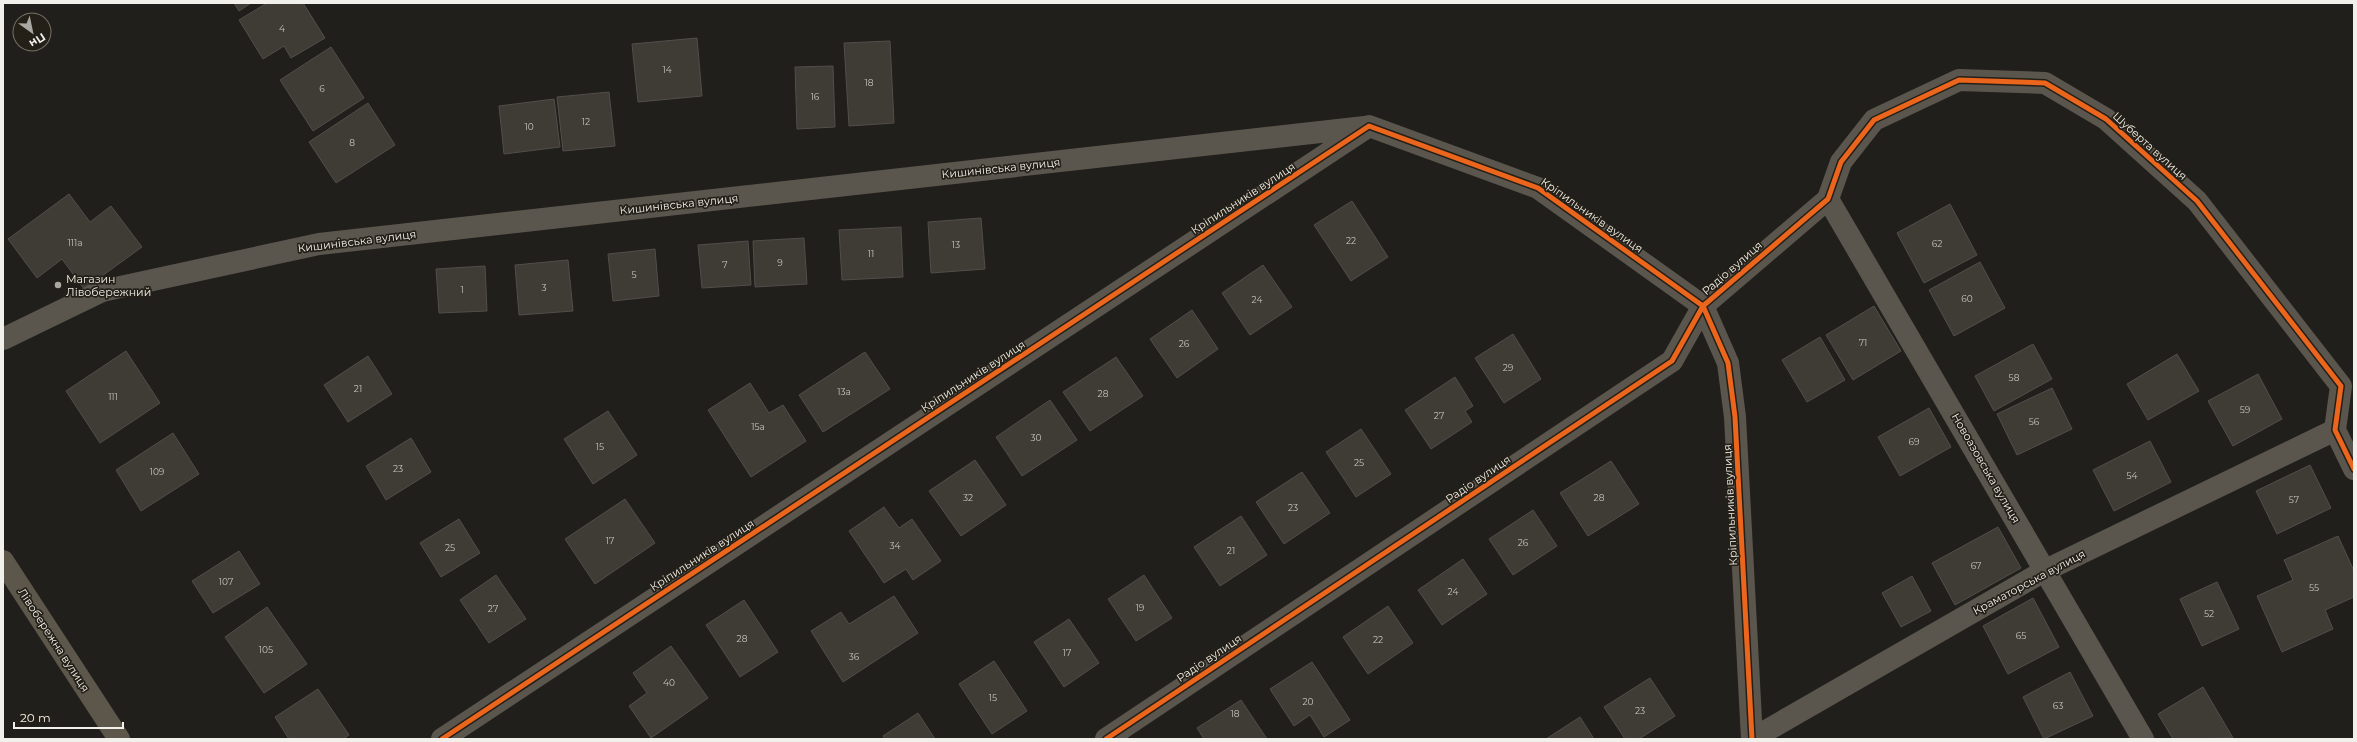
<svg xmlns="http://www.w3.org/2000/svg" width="2357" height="742" font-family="Montserrat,sans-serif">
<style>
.building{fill:#3f3b35;stroke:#514e4b}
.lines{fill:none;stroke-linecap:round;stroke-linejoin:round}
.minor{stroke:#5b564d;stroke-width:22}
.major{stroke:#5c564b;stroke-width:22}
.cycleway-casing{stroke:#242018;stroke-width:8}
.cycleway{stroke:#eb651d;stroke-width:5}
.poi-dot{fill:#a9a7a2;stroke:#242018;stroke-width:1.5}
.labels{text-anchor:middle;stroke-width:3.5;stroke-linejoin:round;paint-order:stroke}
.number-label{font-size:9px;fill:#c5c3bd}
.street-label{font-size:11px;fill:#f2f0ea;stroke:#242018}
.poi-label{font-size:11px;fill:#f2f0ea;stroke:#242018;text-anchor:start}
</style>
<rect width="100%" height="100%" fill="#211f1b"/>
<path class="building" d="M234,3H251L239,11Z
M267,3H303L325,38L291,58L284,46L263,59L239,20Z
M697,38L702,96L638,102L632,44Z
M890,41L894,123L849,126L844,43Z
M331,47L364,98L313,131L280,80Z
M833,66L835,127L797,129L795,67Z
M609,92L615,146L563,151L557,97Z
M554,99L560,147L504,154L499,106Z
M368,103L395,145L336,183L309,142Z
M69,194L90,222L111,206L142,247L84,289L62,259L37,278L8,239Z
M1352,201L1388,257L1351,281L1314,225Z
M1950,204L1977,255L1924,283L1897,233Z
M981,218L985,269L931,273L928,222Z
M901,227L903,277L842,280L839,230Z
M804,238L807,284L755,287L753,241Z
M748,241L751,285L702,288L698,245Z
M655,249L659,296L613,301L608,254Z
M568,260L573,311L519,315L515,265Z
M1980,262L2005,308L1954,336L1929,290Z
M1263,265L1292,307L1250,335L1222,293Z
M485,266L487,311L439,313L436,269Z
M1874,306L1901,351L1853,380L1826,335Z
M1192,310L1218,349L1177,378L1150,339Z
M1513,334L1541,379L1504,403L1475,358Z
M1820,337L1845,380L1807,402L1782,360Z
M2033,344L2052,379L1994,411L1975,376Z
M126,351L160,403L100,443L66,391Z
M865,352L890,389L823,432L799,395Z
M2177,354L2199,391L2148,420L2127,384Z
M368,356L392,394L348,422L324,385Z
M1116,357L1143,396L1090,431L1063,392Z
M2258,374L2282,419L2233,446L2208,401Z
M1455,377L1473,406L1465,411L1472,422L1431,449L1405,410Z
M750,383L769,413L783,405L806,441L751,477L708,410Z
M2052,388L2072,429L2017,455L1997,414Z
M1050,400L1077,440L1022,476L996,437Z
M1929,408L1951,447L1900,476L1878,437Z
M608,411L637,455L593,484L564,439Z
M1361,429L1391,474L1356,497L1326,452Z
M173,433L199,474L141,511L116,470Z
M411,438L431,472L386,500L366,466Z
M2150,441L2171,482L2114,511L2093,470Z
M975,460L1006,505L961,536L929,491Z
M1611,461L1639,504L1588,536L1560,493Z
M2310,465L2331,508L2277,534L2256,491Z
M1302,472L1330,513L1284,544L1256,502Z
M625,499L655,543L595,584L565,539Z
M884,507L899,528L912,519L941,561L913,580L906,569L884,583L849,531Z
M1533,510L1557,546L1513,575L1489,539Z
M1241,516L1267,555L1220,586L1194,547Z
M459,519L480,553L441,577L420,543Z
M1998,527L2021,568L1955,605L1932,563Z
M2338,536L2354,571V597L2325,610L2333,629L2282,652L2257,596L2293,580L2284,560Z
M239,551L260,584L213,613L192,581Z
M1463,559L1487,594L1442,625L1418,590Z
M496,575L526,619L489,643L460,600Z
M1144,575L1172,618L1136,641L1108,599Z
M1912,576L1931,611L1901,627L1882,593Z
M2217,582L2239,629L2202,646L2180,599Z
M894,596L918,633L843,682L811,631L841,612L849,624Z
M2033,598L2059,647L2008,674L1983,626Z
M744,600L778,652L740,677L706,625Z
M1388,606L1413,643L1368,674L1343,637Z
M267,607L307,664L264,693L225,637Z
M1069,619L1099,663L1064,687L1034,642Z
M671,646L708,698L651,738L629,706L647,693L633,673Z
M994,661L1027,711L992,734L959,684Z
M1312,662L1350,720L1324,737L1310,715L1294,726L1270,689Z
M2070,672L2093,716L2044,739L2023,697Z
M1650,678L1675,716L1639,739H1625L1604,707Z
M2203,687L2233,738L2173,739L2158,714Z
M318,689L349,735L343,739H289L275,717Z
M1241,700L1267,739H1204L1197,728Z
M918,713L935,739H885L883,736Z
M1580,717L1594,739H1546Z"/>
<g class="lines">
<path class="minor" d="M1828,199L2143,739
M3,339L102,291L319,244L1365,127
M442,739L1369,126L1538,188L1703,306L1728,363L1735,417L1752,739
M1106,739L1672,361L1703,306L1828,199L1841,162L1874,120L1959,80L2045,83L2106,119L2197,201L2341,386L2335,430L2354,469
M1752,739L2046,570L2335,430"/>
<path class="major" d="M3,561L119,739"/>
<defs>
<path id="cycleway" d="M442,739L1369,126L1538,188L1703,306L1728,363L1735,417L1752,739
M1106,739L1672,361L1703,306L1828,199L1841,162L1874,120L1959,80L2045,83L2106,119L2197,201L2341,386L2335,430L2354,469"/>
</defs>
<use href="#cycleway" class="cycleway-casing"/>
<use href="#cycleway" class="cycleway"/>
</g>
<circle class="poi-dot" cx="58" cy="285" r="4"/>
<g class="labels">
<g class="number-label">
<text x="282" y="32">4</text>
<text x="667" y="73">14</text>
<text x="869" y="86">18</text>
<text x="322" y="92">6</text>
<text x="815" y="100">16</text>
<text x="586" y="125">12</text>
<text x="529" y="130">10</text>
<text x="352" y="146">8</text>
<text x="1351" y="244">22</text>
<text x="75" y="246">111а</text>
<text x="1937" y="247">62</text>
<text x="956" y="248">13</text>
<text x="871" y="257">11</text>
<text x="780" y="266">9</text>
<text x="725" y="268">7</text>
<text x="634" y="278">5</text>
<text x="544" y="291">3</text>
<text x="462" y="293">1</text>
<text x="1967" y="302">60</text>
<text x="1257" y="303">24</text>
<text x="1863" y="346">71</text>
<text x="1184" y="347">26</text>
<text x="1508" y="371">29</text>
<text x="2014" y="381">58</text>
<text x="358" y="392">21</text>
<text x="844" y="395">13а</text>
<text x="1103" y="397">28</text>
<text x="113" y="400">111</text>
<text x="2245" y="413">59</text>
<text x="1439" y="419">27</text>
<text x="2034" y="425">56</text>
<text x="758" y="430">15а</text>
<text x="1036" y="441">30</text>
<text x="1914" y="445">69</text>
<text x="600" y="450">15</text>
<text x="1359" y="466">25</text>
<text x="398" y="472">23</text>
<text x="157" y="475">109</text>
<text x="2132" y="479">54</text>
<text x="968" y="501">32</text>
<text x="1599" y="501">28</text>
<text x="2294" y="503">57</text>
<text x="1293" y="511">23</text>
<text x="610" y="544">17</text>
<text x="1523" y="546">26</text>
<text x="895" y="549">34</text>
<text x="450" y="551">25</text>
<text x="1231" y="554">21</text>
<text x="1976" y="569">67</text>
<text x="226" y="585">107</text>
<text x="2314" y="591">55</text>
<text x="1453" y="595">24</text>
<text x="1140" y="611">19</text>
<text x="493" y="612">27</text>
<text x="2209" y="617">52</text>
<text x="2021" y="639">65</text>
<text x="742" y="642">28</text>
<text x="1378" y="643">22</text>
<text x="266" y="653">105</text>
<text x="1067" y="656">17</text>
<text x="854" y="660">36</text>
<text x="669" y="686">40</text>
<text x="993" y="701">15</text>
<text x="1308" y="705">20</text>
<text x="2058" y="709">63</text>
<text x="1640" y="714">23</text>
<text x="1235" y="717">18</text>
</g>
<g class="street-label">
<text transform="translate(2150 146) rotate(42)" y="4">Шуберта вулиця</text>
<text transform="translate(1001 168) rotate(-6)" y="4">Кишинівська вулиця</text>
<text transform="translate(1243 198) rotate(-33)" y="4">Кріпильників вулиця</text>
<text transform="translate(679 204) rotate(-6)" y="4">Кишинівська вулиця</text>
<text transform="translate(1592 215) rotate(35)" y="4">Кріпильників вулиця</text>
<text transform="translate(357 241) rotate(-7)" y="4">Кишинівська вулиця</text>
<text transform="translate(1732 268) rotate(-41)" y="4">Радіо вулиця</text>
<text transform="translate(973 376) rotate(-33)" y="4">Кріпильників вулиця</text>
<text transform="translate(1986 468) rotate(60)" y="4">Новоазовська вулиця</text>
<text transform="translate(1478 479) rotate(-34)" y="4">Радіо вулиця</text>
<text transform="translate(1730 505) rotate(-93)" y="4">Кріпильників вулиця</text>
<text transform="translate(702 555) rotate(-33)" y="4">Кріпильників вулиця</text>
<text transform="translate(2029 582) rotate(-28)" y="4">Краматорська вулиця</text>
<text transform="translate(54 640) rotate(57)" y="4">Лівобережна вулиця</text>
<text transform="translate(1209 658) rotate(-34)" y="4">Радіо вулиця</text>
</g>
<g class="poi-label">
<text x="66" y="283">Магазин<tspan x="66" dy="13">Лівобережний</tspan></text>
</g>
</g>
<rect width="2357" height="742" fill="none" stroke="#f2f0ea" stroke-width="8"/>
<g transform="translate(32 32) rotate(147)"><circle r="19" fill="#242018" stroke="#76736c"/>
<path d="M0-3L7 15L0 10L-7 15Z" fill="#a9a7a2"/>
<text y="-6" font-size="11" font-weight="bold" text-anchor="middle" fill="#f2f0ea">Пн</text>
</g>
<path d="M14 722v6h109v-6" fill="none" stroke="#f2f0ea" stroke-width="2"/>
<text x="20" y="722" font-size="12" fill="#f2f0ea" stroke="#242018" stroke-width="3" paint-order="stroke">20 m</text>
</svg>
